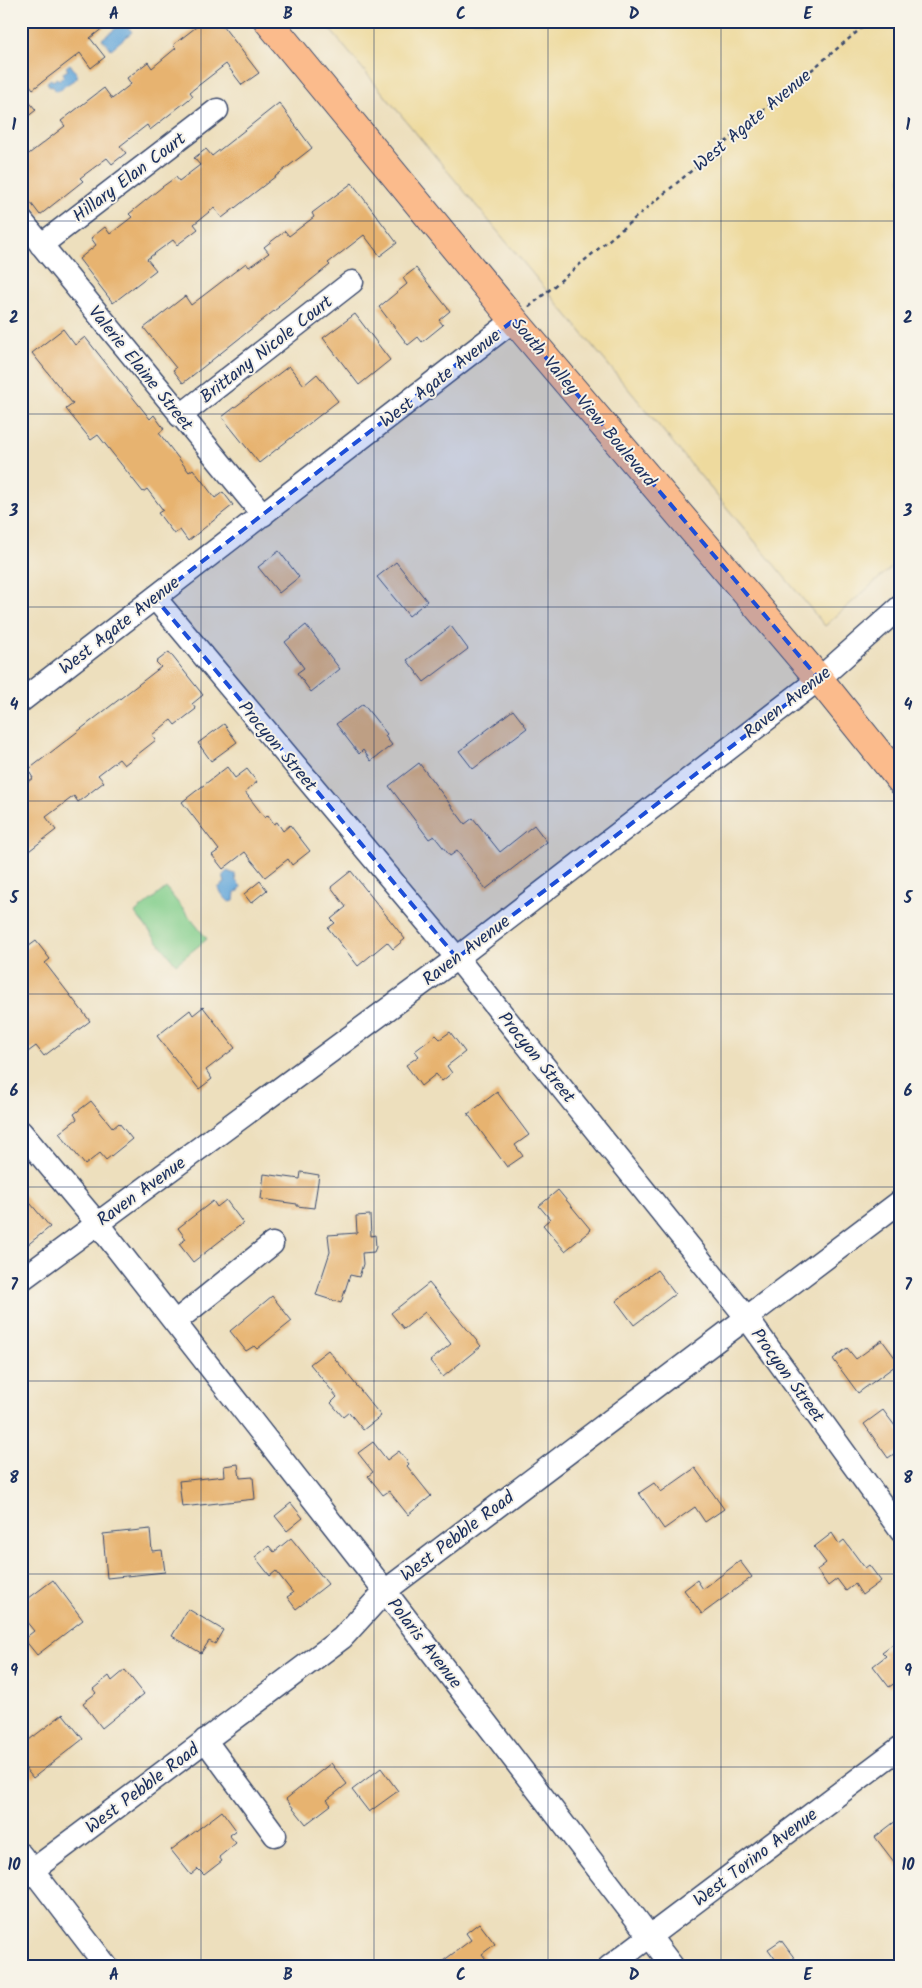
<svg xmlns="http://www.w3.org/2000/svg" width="922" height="1988" font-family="Kalam,sans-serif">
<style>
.green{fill:#84cf8d;stroke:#507f76}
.sand{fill:#eeda9e;stroke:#84847e}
.water{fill:#66a8da;stroke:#406c9c}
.building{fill:#e7b370}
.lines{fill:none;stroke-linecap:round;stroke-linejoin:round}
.minor-casing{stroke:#3a496c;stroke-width:25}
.major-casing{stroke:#3a496c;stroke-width:30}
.path{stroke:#3a496c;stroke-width:2.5;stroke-dasharray:4 4;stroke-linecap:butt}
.minor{stroke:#fff;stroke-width:22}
.major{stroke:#fbbb8c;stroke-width:28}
.marked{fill:#1d4ed8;fill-opacity:0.2;stroke:#1d4ed8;stroke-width:4;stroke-dasharray:10 6;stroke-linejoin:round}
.grid{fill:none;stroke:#1b2f5e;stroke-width:1;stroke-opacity:0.55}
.labels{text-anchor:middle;stroke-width:4;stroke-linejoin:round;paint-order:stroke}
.street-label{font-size:18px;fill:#1b2f5e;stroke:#f7f3e8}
.neatline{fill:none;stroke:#1b2f5e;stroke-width:2}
.grid-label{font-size:16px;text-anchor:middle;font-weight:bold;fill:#1b2f5e}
</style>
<rect width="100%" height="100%" fill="#f7f3e8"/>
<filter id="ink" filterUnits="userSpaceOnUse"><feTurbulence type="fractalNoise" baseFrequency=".02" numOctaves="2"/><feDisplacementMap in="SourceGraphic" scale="10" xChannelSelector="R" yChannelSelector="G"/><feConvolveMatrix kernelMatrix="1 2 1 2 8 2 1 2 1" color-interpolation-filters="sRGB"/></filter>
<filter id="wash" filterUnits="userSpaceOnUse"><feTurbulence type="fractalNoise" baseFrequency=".0096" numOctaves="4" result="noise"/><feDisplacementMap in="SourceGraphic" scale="20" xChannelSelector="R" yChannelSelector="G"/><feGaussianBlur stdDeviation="1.12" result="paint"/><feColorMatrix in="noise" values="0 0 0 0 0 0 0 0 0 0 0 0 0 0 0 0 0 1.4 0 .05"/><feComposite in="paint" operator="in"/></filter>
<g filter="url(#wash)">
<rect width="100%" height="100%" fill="#eddfbd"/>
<path class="green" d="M166,888L207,939L176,964L135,913Z"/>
<path class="sand" d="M323,21H901V559L825,626Z"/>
<path class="water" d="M124,22L132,32L111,49L102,39Z
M70,64L77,74V78L63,87V88L56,91L52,86L50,87L47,82L51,79L53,81L57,78L59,80L64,76L63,73L68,70L66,67Z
M227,871L235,874L236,881L241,886L239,891L235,892L234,901L230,902C227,902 219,890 218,888L225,883L223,875Z"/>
<g id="blocks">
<path class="building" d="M31,21H112L90,38L105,57L91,68L80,53L33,89L21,74V29Z
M204,21H219L259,73L242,85L226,64L190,92L193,96L150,130L147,125L120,146L126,153L112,164L107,158L80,178L83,181L40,215L21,190V160L65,126L61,121L104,88L112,99L131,84L127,78L148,62L152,68L176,48L173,45Z
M21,92L36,110L21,122Z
M279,103L312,148L222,218L214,208L194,224L198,229L177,245L173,240L147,259L156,270L113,303L79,259L96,245L91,238L105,227L110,234L132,217L129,214L162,187L176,177L179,181L200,165L194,158L206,149L212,156Z
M352,183L397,243L380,256L364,235L328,263L330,265L278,306L279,307L183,383L173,370L176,368L144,328L185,296L191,305L246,263L249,267L269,253L264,247L285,231L289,236L314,217L312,213Z
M416,268L450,311L439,320L443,325L422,342L418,337L408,345L379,307L407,284L403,278Z
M355,314L390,360L359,385L323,338Z
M63,329L75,345L85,337L150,419L154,415L164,429L159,433L189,472L193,469L215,498L223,492L233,505L188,541L180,530L174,534L158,513L163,510L147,489L143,492L98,435L91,440L66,409L73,404L32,353Z
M289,366L304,385L317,374L338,401L259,463L222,417Z
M279,551L299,577L279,593L258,567Z
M396,562L427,601L409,616L377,577Z
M306,625L340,669L311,692L297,673L304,668L285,642Z
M451,626L468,649L424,682L407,660Z
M169,652L203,695L192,704L196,709L175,725L171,720L152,735L156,740L124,765L119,759L98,775L104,782L78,802L74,796L46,817L56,830L21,857V787L33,778L28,770L161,667L156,662Z
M363,704L387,734L385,736L392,745L371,761L363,750L359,754L336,724Z
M513,710L527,728L473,769L459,751Z
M224,724L237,742L211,761L198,743Z
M419,763L465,824L473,818L500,852L534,825L547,842L486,889L457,851L450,856L434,836L429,839L389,786Z
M227,767L235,778L247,769L257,782L245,792L265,818L268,815L274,824L277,822L283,831L290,825L310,851L292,865L288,859L265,877L245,852L223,869L212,855L219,850L182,802Z
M351,871L405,939L393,949L387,942L358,966L328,928L335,923L331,919L346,907L331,887Z
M260,881L267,890L251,903L244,894Z
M36,941L50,959L45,963L90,1021L44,1056L36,1046L21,1057V1035L27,1031L21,1024V952Z
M203,1007L235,1048L206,1070L212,1079L199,1089L157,1036L190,1010L193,1015Z
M450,1032L465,1052L447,1066L452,1073L442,1081L436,1074L421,1086L406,1065L419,1056L415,1051L436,1035L440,1039Z
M497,1092L529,1135L515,1145L523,1156L507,1167L468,1114Z
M91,1101L113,1128L119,1123L132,1139L106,1160L100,1153L85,1165L59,1133L77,1119L74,1114Z
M301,1172L319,1175L314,1208L297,1206V1204L261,1199L264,1174L300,1179Z
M558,1190L591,1230L565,1251L543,1225L550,1219L539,1206Z
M21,1192L50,1227L21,1250Z
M226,1200L243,1223L193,1262L179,1244L186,1239L178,1228L213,1201L217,1207Z
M370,1215L371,1236L375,1235L376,1247L374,1252L362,1253L363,1264L359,1277L350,1275L341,1303L316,1295L330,1252L328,1235L357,1233L356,1216Z
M657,1270L675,1294L634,1325L616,1301Z
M429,1283L481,1346L443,1377L430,1361L451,1344L425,1312L404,1329L391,1313Z
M272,1296L292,1321L257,1349L254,1346L246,1351L230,1331Z
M882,1340L899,1363L858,1393L833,1359L847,1348L856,1359Z
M328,1350L381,1416L363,1430L349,1412L343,1417L331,1403L337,1397L310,1364Z
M883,1410L901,1434V1449L888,1458L864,1424Z
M373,1442L387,1460L399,1451L409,1464L407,1466L431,1496L408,1515L389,1491L383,1495L368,1476L373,1472L358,1453Z
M238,1464L240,1478L253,1477L255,1499L182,1507L179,1481L225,1476L224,1466Z
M695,1468L724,1509L705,1522L695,1507L664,1529L639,1493L654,1483L661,1492Z
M291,1503L303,1518L287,1531L275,1516Z
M150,1529L152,1551L162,1550L165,1572L107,1578L103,1534Z
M832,1533L839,1544L844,1540L865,1568L869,1565L881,1581L862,1595L855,1584L846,1591L837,1579L828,1586L817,1570L826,1563L814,1547Z
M291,1538L328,1584L296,1609L287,1597L293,1593L276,1571L270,1576L255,1557L269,1546L274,1552Z
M740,1561L752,1577L702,1614L684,1590L697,1580L703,1589Z
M53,1580L83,1620L37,1655L24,1639L34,1631L21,1615V1604Z
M188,1609L223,1630L215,1644L209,1641L201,1653L172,1636Z
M901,1638V1679L889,1687L873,1666L886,1656L882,1652Z
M125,1670L144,1694L102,1728L83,1703L96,1693L93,1689L109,1676L112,1681Z
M63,1714L83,1739L33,1778L21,1763V1746Z
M331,1763L347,1784L327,1800L331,1805L306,1824L286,1799Z
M381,1768L398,1791L369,1812L352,1790Z
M222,1811L236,1830L229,1835L236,1843L219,1857L222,1861L204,1875L198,1869L191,1875L171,1850Z
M901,1817V1871L875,1837Z
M479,1923L495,1944L482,1954L492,1967H435L471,1940L466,1933Z
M781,1940L801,1967H781L768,1949Z"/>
</g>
</g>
<g filter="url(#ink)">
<use href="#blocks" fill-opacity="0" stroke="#3a496c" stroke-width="1"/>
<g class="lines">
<defs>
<path id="minor" d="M21,220L263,515
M41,245L217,110
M180,416L352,282
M155,598L457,958L747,1318L901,1531
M21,701L514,320
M21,1132L97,1223L385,1591L673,1967
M21,1280L457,958L819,679L901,606
M175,1322L272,1244
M205,1740L275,1835
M21,1855L107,1967
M21,1879L342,1638L385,1591L901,1201
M609,1967L901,1747"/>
<path id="major" d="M268,21L514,320L819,679L901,781"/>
</defs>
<use href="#minor" class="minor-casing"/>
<use href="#major" class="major-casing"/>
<path class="path" d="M529,307L870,21"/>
<use href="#minor" class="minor"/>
<use href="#major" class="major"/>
</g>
</g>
<path class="marked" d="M514,320L819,679L457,958L155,598Z"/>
<path class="grid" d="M201,21V1967M374,21V1967M548,21V1967M721,21V1967M21,221H901M21,414H901M21,607H901M21,801H901M21,994H901M21,1187H901M21,1381H901M21,1574H901M21,1767H901"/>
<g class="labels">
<g class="street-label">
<text transform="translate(752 120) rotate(-40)" y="6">West Agate Avenue</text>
<text transform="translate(129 177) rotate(-37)" y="6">Hillary Elan Court</text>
<text transform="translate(266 349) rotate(-38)" y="6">Brittany Nicole Court</text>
<text transform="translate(141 368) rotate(51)" y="6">Valerie Elaine Street</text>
<text transform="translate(440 378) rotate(-38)" y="6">West Agate Avenue</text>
<text transform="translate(584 402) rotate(50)" y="6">South Valley View Boulevard</text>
<text transform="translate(119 625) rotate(-38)" y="6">West Agate Avenue</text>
<text transform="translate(787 702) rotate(-38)" y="6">Raven Avenue</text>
<text transform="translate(278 746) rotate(50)" y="6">Procyon Street</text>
<text transform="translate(466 950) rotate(-37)" y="6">Raven Avenue</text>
<text transform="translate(537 1057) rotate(51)" y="6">Procyon Street</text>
<text transform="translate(141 1191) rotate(-36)" y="6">Raven Avenue</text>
<text transform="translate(788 1375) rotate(54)" y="6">Procyon Street</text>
<text transform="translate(457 1536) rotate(-37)" y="6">West Pebble Road</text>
<text transform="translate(425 1643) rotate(52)" y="6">Polaris Avenue</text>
<text transform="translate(142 1788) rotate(-37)" y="6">West Pebble Road</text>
<text transform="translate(755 1857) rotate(-37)" y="6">West Torino Avenue</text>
</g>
</g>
<rect width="922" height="1988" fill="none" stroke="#f7f3e8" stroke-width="55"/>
<rect x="28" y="28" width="866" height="1932" class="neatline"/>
<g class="grid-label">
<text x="114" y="19">A</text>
<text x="288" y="19">B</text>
<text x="461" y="19">C</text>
<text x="634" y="19">D</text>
<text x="808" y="19">E</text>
<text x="14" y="130">1</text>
<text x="908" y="130">1</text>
<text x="14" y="323">2</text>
<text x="908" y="323">2</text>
<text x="14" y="516">3</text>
<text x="908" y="516">3</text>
<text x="14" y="710">4</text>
<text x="908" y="710">4</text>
<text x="14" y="903">5</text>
<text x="908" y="903">5</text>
<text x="14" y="1096">6</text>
<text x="908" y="1096">6</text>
<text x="14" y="1290">7</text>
<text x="908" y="1290">7</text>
<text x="14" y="1483">8</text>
<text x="908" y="1483">8</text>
<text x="14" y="1676">9</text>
<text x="908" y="1676">9</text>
<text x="14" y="1870">10</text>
<text x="908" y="1870">10</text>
<text x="114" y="1980">A</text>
<text x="288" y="1980">B</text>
<text x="461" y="1980">C</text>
<text x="634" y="1980">D</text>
<text x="808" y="1980">E</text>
</g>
</svg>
